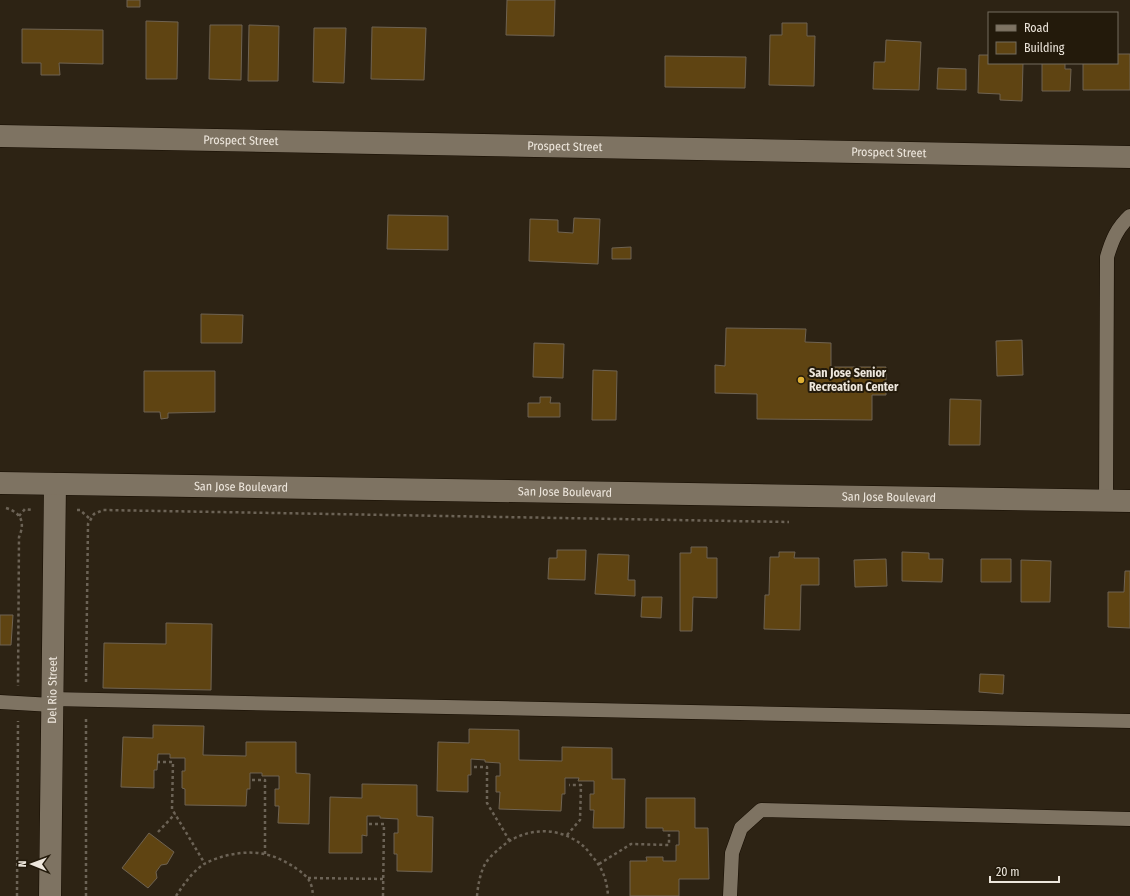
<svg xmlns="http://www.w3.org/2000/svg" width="1130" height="896" font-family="'Fira Sans Condensed',sans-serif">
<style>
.building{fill:#5f4412;stroke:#6f6352}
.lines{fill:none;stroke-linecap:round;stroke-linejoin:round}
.lane-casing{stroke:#150c01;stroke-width:15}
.street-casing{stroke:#150c01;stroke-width:23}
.secondary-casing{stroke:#150c01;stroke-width:23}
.path{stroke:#6c6356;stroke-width:2.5;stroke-dasharray:3 3;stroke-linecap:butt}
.lane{stroke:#7e7362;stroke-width:14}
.street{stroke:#7e7362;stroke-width:22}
.secondary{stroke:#7e7362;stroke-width:22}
.poi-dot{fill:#dfb034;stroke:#231a0b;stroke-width:1.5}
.labels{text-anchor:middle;stroke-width:4;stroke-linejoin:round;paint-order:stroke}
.street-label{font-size:12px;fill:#ede6dc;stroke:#231a0b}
.poi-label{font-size:12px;font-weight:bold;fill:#ede6dc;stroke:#231a0b;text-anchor:start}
</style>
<rect width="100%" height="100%" fill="#2d2314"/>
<path class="building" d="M127,0H140V7H127Z
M507,0H555L554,36L506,35Z
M146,21L178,22L177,79H146Z
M782,23H807V36H815L814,86L769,85L770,35H782Z
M210,25H242L241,80L209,79Z
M249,25L279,26L278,81H248Z
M372,27L426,28L424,80L371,79Z
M314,28H346L344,83L313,82Z
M22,29L103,30V64L59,63L60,75H41V63H22Z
M886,40L921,42L919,90L873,89L874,62H885Z
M1117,54H1130V90H1083V63H1117Z
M979,55H989V63H1023L1022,101L1000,100V94L978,93Z
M665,56L746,57L745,88L665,87Z
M1042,63H1065V69H1071L1070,91H1042Z
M938,68L966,69V90L937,89Z
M388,215L448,216V250L387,249Z
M574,218L600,219L598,264L529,261L530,219L558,220V232L573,233Z
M631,247V259H612V248Z
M201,314L243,315L242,343H201Z
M726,328L806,329L805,342L831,343V367H886V395H872V420L757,419V394L715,393V365L725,366Z
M1022,340L1023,375L997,376L996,341Z
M534,343L564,344L563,378L533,377Z
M593,370L617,371L616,420H592Z
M144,371H215V412L168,413V418L161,419L160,412H144Z
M540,397H551L550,403H560V417H528V403H540Z
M950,399L981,400L980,445H949Z
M691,547H707V558H717V598L693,597L692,631H680V553H691Z
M557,550H586L585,580L548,579L549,558H557Z
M779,552H795L794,558H819V585H801L800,630L764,629L765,595H769L770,557H779Z
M902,552L929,553V559H943L942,582L902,581Z
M598,554L629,555L628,580H635V596L595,594Z
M886,559L887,586L855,587L854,560Z
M981,559H1011V582H981Z
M1021,560L1051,561L1050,602H1021Z
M1125,571H1130V628L1108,627V592H1124Z
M642,597H662L661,618L641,617Z
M0,615H13L11,645H0Z
M166,623L212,624L211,690L103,688L104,643L166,644Z
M980,674L1004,675L1003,694L979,692Z
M153,725L204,726L203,755L246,756V742H296V773L310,774L309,824L278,823L279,806H275V789H279V776H262V773H250V789H247L246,806L185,805V789L182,788V771H185V758H170V754H158L157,770H154V788L121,787L123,737L153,738Z
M469,729L519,730V760L562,761V747L612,748V779H625L624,828H593L594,810H590V794H594V781H578L579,778H565V794H562L561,811L499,809L500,792H496V776H500V763L485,762V760L471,759V775H468V792L437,791L438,742L469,743Z
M362,784L417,785V816L433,817L432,872L397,871V854H394V833H398V819L380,818V816H367V836L362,835V853H329L330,797L362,798Z
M646,798H695V828H708L709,879H679V896H630V861H647L646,857H663V861H676V845H679V831H663V828H646Z
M149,833L174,852L167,864L161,865L156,872L157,878L148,888L122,868Z"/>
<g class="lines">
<defs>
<path id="lane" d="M1106,500L1107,257C1112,240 1117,228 1130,216
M51,699L1130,721
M0,702L52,705
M730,896L732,853L741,828L761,810L1130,819"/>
<g id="street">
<path id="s1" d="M0,136L1130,157"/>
<path id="s2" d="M50,896L55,484"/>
</g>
<g id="secondary">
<path id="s3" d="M0,483L1130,501"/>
</g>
</defs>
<use href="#lane" class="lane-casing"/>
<use href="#street" class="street-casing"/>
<use href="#secondary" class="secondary-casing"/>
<path class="path" d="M6,508C22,513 25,523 19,537L18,686
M77,510H80L90,519
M19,516L25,509L32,510
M86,682L88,524L94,514L103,510L789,522
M157,762H173L172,809L205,864
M474,767H487V803L509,840
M252,780H265V854
M369,824H384L383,896
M158,832L175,814
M567,835L580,820L581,785H569
M599,864L631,844L669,845V834
M308,878L384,879
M17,896L18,721
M86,896V717
M176,896C184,884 192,872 204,864C221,855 245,850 264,854C275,856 287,862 297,869C308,877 312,881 313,896
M477,896C478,885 480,874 485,864C488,859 493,854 498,850C517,831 549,825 573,839C581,843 586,848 591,855C602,867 607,879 608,896"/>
<use href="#lane" class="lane"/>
<use href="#street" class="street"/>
<use href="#secondary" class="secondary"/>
</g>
<circle class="poi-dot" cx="801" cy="380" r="4"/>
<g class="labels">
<g class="street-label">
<text dy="4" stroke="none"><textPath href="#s1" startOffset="241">Prospect Street</textPath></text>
<text dy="4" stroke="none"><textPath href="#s1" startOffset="565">Prospect Street</textPath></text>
<text dy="4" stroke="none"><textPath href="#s1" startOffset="889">Prospect Street</textPath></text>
<text dy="4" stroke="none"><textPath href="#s3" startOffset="241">San Jose Boulevard</textPath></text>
<text dy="4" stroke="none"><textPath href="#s3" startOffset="565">San Jose Boulevard</textPath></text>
<text dy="4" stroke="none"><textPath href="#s3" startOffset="889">San Jose Boulevard</textPath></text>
<text dy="4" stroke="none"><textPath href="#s2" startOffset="206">Del Rio Street</textPath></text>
</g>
<g class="poi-label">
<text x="809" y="377">San Jose Senior<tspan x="809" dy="14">Recreation Center</tspan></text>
</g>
</g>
<rect x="988" y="12" width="130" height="52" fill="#231a0b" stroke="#746c5f"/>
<rect x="996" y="25" width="20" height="6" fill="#7e7362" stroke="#746c5f"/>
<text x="1024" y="32" font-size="12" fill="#ede6dc">Road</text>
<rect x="996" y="42" width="20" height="12" fill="#5f4412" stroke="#746c5f"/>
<text x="1024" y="52" font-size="12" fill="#ede6dc">Building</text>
<g transform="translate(32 864) rotate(271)" stroke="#231a0b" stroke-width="3" paint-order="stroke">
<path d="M0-3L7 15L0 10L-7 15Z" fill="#ede6dc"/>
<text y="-6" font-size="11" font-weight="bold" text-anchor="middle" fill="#ede6dc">N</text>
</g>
<path d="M990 876v6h69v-6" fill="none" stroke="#ede6dc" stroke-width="2"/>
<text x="996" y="876" font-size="12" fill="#ede6dc" stroke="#231a0b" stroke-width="3" paint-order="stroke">20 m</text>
</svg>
